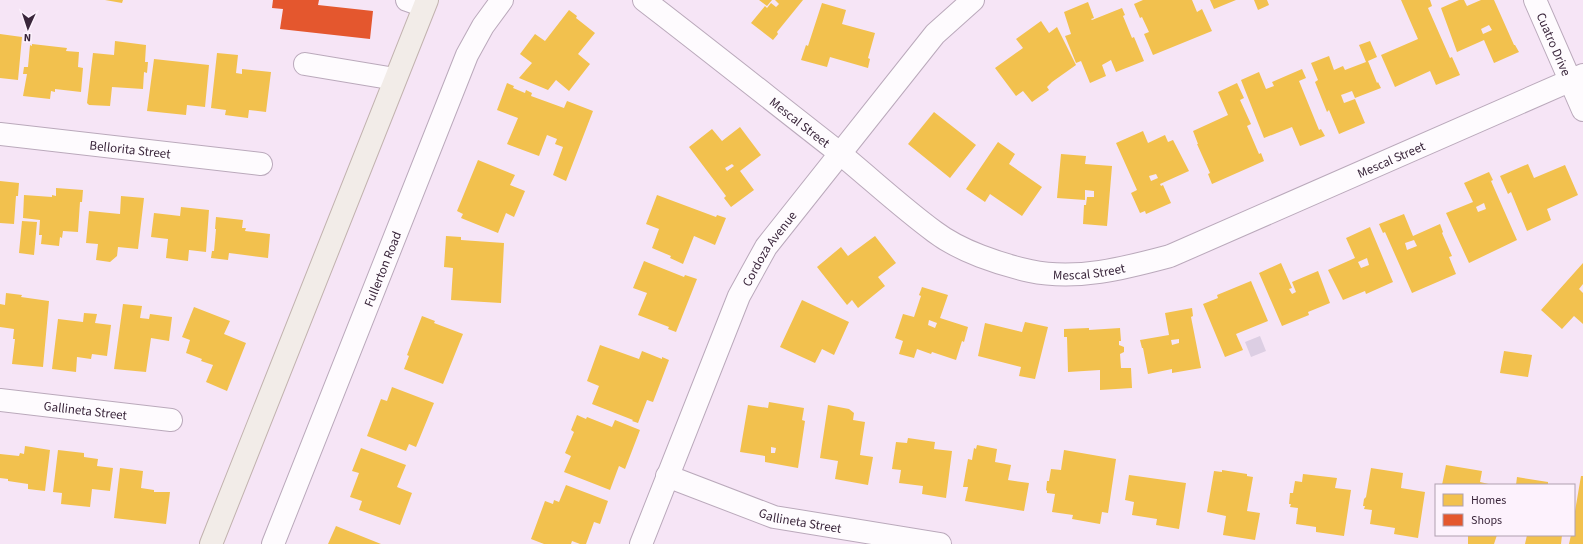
<svg xmlns="http://www.w3.org/2000/svg" width="1583" height="544" font-family="'Source Sans 3',sans-serif">
<style>
.homes{fill:#f2c14e;fill-rule:evenodd}
.shops{fill:#e4572e}
.building{fill:#dccee3}
.lines{fill:none;stroke-linecap:round;stroke-linejoin:round}
.minor-casing{stroke:#baa9bb;stroke-width:24}
.major-casing{stroke:#c1b2ae;stroke-width:24}
.minor{stroke:#fefbfe;stroke-width:22}
.major{stroke:#f2ece8;stroke-width:22}
.labels{text-anchor:middle;stroke-width:4;stroke-linejoin:round;paint-order:stroke}
.street-label{font-size:13px;fill:#3a263b;stroke:#fdf2fd}
</style>
<rect width="100%" height="100%" fill="#f6e5f6"/>
<path class="homes" d="M105,0H123L122,3Z
M759,0H772L767,6Z
M775,0H803L777,32L778,34L773,40L751,23L765,6L767,8L771,3L776,7L779,4Z
M1143,0H1192L1197,12L1202,9L1212,31L1153,55L1144,34L1149,32L1142,17L1140,18L1134,4Z
M1210,0H1236L1214,9Z
M1254,0H1267L1269,5L1258,10Z
M1401,0H1430L1432,6L1428,8L1450,58L1452,57L1460,75L1436,85L1430,71L1395,87L1381,55L1418,39Z
M1459,0H1464L1467,6L1481,0H1494L1514,45H1515L1519,52L1494,63L1484,40L1457,52L1441,8ZM1489,25L1492,30L1483,34L1481,29Z
M1088,2L1094,18L1091,19L1092,20L1122,8L1125,15L1123,16L1132,38L1134,37L1144,61L1116,72L1111,60L1102,65L1106,76L1090,83L1081,61L1076,63L1065,36L1071,34L1064,12Z
M822,3L846,10L842,24L875,33L868,58L870,59L868,68L830,57L827,67L801,60L806,45L808,46Z
M569,10L577,16L576,18L595,33L578,54L590,64L569,91L556,80L548,90L519,78L532,63L520,54L535,34L545,41Z
M1041,21L1049,33L1057,27L1076,65L1052,82L1047,87L1049,90L1032,102L1023,91L1016,96L995,68L1023,48L1016,39Z
M0,34L22,37L18,80L0,78Z
M115,41L146,45L145,62H148L147,73L144,72L143,89L112,87L110,106L89,105L87,103L93,53L114,55Z
M1370,41L1377,57L1368,61L1377,83L1378,82L1381,88L1355,98L1352,91L1341,95L1344,103L1355,99L1365,123L1339,134L1329,110L1327,112L1315,82L1318,80L1311,63L1329,56L1334,70L1343,66L1345,70L1366,62L1359,45Z
M32,44L67,48L66,51L79,52L78,67L83,68L81,92L55,89V92L51,91L50,99L23,96L27,74H23L24,67H28L30,45L32,46Z
M217,53L238,55L236,73L242,74V69L271,72L266,112L249,110L248,118L225,115L226,110L211,108Z
M154,59L209,65L205,107L187,105L186,115L147,111Z
M1302,69L1306,78L1299,81L1319,130L1321,129L1325,136L1300,146L1292,127L1264,138L1241,80L1259,72L1266,89L1274,86L1272,82Z
M507,83L514,86L513,88L525,93L526,90L532,93L531,96L564,108L567,101L593,111L566,181L553,175L563,147L555,144L557,139L547,135L539,156L507,144L518,118L497,110Z
M1237,83L1244,98L1240,100L1251,124L1247,126L1259,154L1261,153L1264,161L1212,184L1208,174L1210,173L1197,144H1198L1193,131L1228,115L1218,92Z
M934,112L976,145L950,178L908,144Z
M740,127L761,155L740,171L754,190L731,207L724,198L726,196L689,147L712,129L722,141ZM732,164L734,166L727,171L725,168Z
M1143,131L1148,143L1165,135L1168,142L1173,140L1189,171L1160,184L1161,186L1163,185L1171,203L1146,214L1145,211L1140,213L1131,193L1137,190L1116,143ZM1156,174L1158,178L1151,181L1149,176Z
M998,142L1015,154L1009,164L1042,187L1022,216L990,194L985,202L966,189Z
M1061,154L1086,156L1085,164L1112,166L1107,226L1083,224L1084,205H1086L1087,197H1094V191L1085,190V200L1057,198Z
M478,160L515,175L510,185L525,191L514,217L506,213L498,233L461,218L463,214L457,211Z
M1528,164L1534,178L1565,165L1578,195L1547,209L1551,220L1527,231L1511,192L1508,194L1500,176Z
M1489,172L1493,180L1491,181L1517,240L1469,263L1446,213L1473,202L1464,183ZM1484,203L1486,209L1478,212L1476,207Z
M0,181L19,183L18,196H16L14,224L0,223Z
M56,188L83,190L82,202H80L78,232L63,231L62,238L60,237L59,246L41,244L42,235H39L40,220L23,218L24,195L52,197V195L56,196Z
M657,195L716,217L717,215L726,218L715,245L694,236L683,264L670,258L671,256L652,248L659,229L646,224Z
M121,196L144,198L138,249L118,247L117,256L110,262L96,260L98,244L86,243L89,211L120,214Z
M181,207L209,210L206,252L189,250L188,261L166,258L168,239L151,237L154,213L180,216Z
M1404,214L1413,236L1440,224L1443,232L1442,233L1452,256L1449,257L1456,274L1412,293L1385,232L1383,233L1379,224ZM1414,240L1417,246L1407,250L1405,243Z
M216,217L243,220L242,228H246L245,231L270,234L268,258L229,253L228,260L211,258L212,251H214L216,229H215Z
M22,221L37,222L34,255L19,253Z
M1370,227L1393,282L1366,294L1365,291L1343,300L1328,270L1355,258L1346,238ZM1367,258L1369,265L1361,268L1358,262Z
M446,236L461,237V240L504,243L501,303L451,300L453,268L444,267Z
M875,236L896,263L878,277L885,286L858,308L852,300L847,305L817,267L841,247L848,256Z
M644,261L684,277L685,275L697,279L676,332L668,329L669,327L638,315L647,293L633,288Z
M1281,263L1292,288L1289,289L1292,294L1296,292L1292,282L1318,271L1330,303L1308,312L1309,315L1282,326L1259,273Z
M1583,263V284L1579,289L1583,293V324L1574,316L1562,329L1541,310Z
M1251,281L1268,321L1236,334L1243,350L1225,357L1203,304L1218,298L1217,295Z
M922,287L948,295L940,318L968,327L964,342L962,341L956,360L932,352L931,354L917,349L914,358L899,354L903,341L895,338L903,314L914,317L921,296L919,295ZM929,320L937,323L935,328L928,325Z
M6,293L22,295L21,297L49,301L43,367L12,364L15,339H13L14,329L0,327V304L5,305Z
M802,300L849,322L834,355L822,349L815,363L780,347Z
M123,304L142,306L140,318L149,319L150,314L172,317L169,341L151,338L146,372L114,369Z
M194,307L230,321L224,334L246,343L227,391L206,382L213,365L201,361L202,359L186,353L190,340L182,337Z
M1192,308L1193,316L1191,317L1201,368L1172,373V369L1148,374L1143,348H1142L1140,340L1169,335L1165,313ZM1179,339V343L1172,345L1171,340Z
M84,313L97,314L95,323L111,325L107,356L92,354L91,359L77,357L76,372L52,369L58,319L83,322Z
M422,316L435,321L434,323L463,334L443,384L404,369L409,356L407,355Z
M1025,322L1048,327L1035,379L1019,376L1021,367L978,356L985,323L1022,332Z
M1089,328V330L1120,328L1121,341H1119V345L1124,347V352L1120,354L1121,368H1131L1132,388L1100,390V370L1068,372L1067,337H1064V329Z
M600,345L639,359L642,351L662,359V357L669,360L653,402L647,400L638,423L632,421L633,420L592,404L599,386L587,381Z
M1504,351L1532,355L1528,377L1500,373Z
M392,387L434,403L416,447L409,444L406,451L367,436L381,399L387,401Z
M769,402L804,408L802,420L805,421L798,468L765,462V456L740,452L748,405L768,408ZM771,447L776,448L775,453H771Z
M828,405L849,409L854,413L853,420L865,422L860,455L873,457L868,485L835,479L838,461L820,458Z
M577,415L586,419L587,417L612,427L615,420L640,430L625,469L619,466L610,490L564,472L571,456L565,453L574,432L571,430Z
M908,438L935,442L934,449L952,451L946,498L922,494L923,486L899,483L901,470L892,469L896,442L907,443Z
M977,445L997,449L995,462L1011,465L1008,480L1029,483L1024,511L965,501L968,487H963L968,459L972,460L974,448L976,449Z
M25,446L50,450L45,491L28,489V484L8,481V479L0,478V454L19,456L20,453L24,454Z
M361,448L406,465L397,487L412,493L400,525L359,510L362,501L350,497L359,473L352,471Z
M58,450L84,453V457L98,459L97,466L113,468L110,491L92,489L90,507L61,504L62,493L53,492Z
M1064,450L1116,459L1108,513L1102,512L1100,524L1072,519L1073,515L1052,512L1055,494L1047,493V491L1046,490L1047,481H1049L1051,469L1061,470Z
M1446,465L1482,471L1480,482L1493,485H1442Z
M120,468L143,471L141,488L154,490V492H170L166,524L114,518Z
M1371,468L1403,473L1401,488L1425,492L1418,538L1394,534L1395,528L1370,524L1372,510L1364,509L1365,506H1363L1364,499L1366,497Z
M1222,470L1247,474V476L1253,477L1247,511L1260,513L1255,540L1223,535L1226,516L1207,512L1214,471L1222,472Z
M1303,474L1337,478L1335,488L1351,490L1344,536L1316,532V527L1296,524L1298,508L1290,507L1291,504H1289L1290,493H1293L1295,481L1302,482Z
M1129,475L1186,483L1179,529L1156,525L1157,519L1132,515L1134,502L1125,500Z
M1581,476H1583V544H1569L1571,535H1574V517Z
M1517,477L1548,482V485H1516Z
M566,485L608,501L600,524L594,522L586,544H580L572,541L571,544H544L531,539L545,501L553,504L554,500L559,502Z
M336,526L381,544H328Z
M1468,535H1497L1494,544H1468Z
M1527,535H1562L1561,544H1525Z"/>
<path class="shops" d="M273,0H319L318,5L373,11L370,39L280,29L283,9L272,8Z"/>
<path class="building" d="M1260,336L1266,351L1251,357L1245,342Z"/>
<g class="lines">
<defs>
<g id="minor">
<path d="M407,0L424,6"/>
<path id="s1" d="M644,0C709,50 773,101 837,151C870,178 901,207 935,232C960,251 999,264 1030,271C1077,281 1125,268 1170,256L1583,75"/>
<path id="s2" d="M1535,0L1583,110"/>
<path d="M305,64L395,79"/>
<path id="s3" d="M0,134L261,164"/>
<path id="s4" d="M0,400L171,420"/>
<path id="s5" d="M667,476L774,517L940,544"/>
<path id="s6" d="M273,544L467,55L483,26L502,0"/>
<path id="s7" d="M641,544L739,296L766,247L935,34L973,0"/>
</g>
<path id="major" d="M211,544L427,0"/>
</defs>
<use href="#minor" class="minor-casing"/>
<use href="#major" class="major-casing"/>
<use href="#minor" class="minor"/>
<use href="#major" class="major"/>
</g>
<g class="labels">
<g class="street-label">
<text dy="5" stroke="none"><textPath href="#s2" startOffset="48">Cuatro Drive</textPath></text>
<text dy="5" stroke="none"><textPath href="#s1" startOffset="198">Mescal Street</textPath></text>
<text dy="5" stroke="none"><textPath href="#s3" startOffset="131">Bellorita Street</textPath></text>
<text dy="5" stroke="none"><textPath href="#s1" startOffset="859">Mescal Street</textPath></text>
<text dy="5" stroke="none"><textPath href="#s7" startOffset="323">Cordoza Avenue</textPath></text>
<text dy="5" stroke="none"><textPath href="#s6" startOffset="296">Fullerton Road</textPath></text>
<text dy="5" stroke="none"><textPath href="#s1" startOffset="535">Mescal Street</textPath></text>
<text dy="5" stroke="none"><textPath href="#s4" startOffset="86">Gallineta Street</textPath></text>
<text dy="5" stroke="none"><textPath href="#s5" startOffset="141">Gallineta Street</textPath></text>
</g>
</g>
<rect x="1435" y="484" width="140" height="52" fill="#fdf2fd" stroke="#afa0af"/>
<rect x="1443" y="494" width="20" height="12" fill="#f2c14e" stroke="#afa0af"/>
<text x="1471" y="504" font-size="12" fill="#3a263b">Homes</text>
<rect x="1443" y="514" width="20" height="12" fill="#e4572e" stroke="#afa0af"/>
<text x="1471" y="524" font-size="12" fill="#3a263b">Shops</text>
<g transform="translate(28 28) rotate(183)" stroke="#fdf2fd" stroke-width="3" paint-order="stroke">
<path d="M0-3L7 15L0 10L-7 15Z" fill="#3a263b"/>
<text y="-6" font-size="11" font-weight="bold" text-anchor="middle" fill="#3a263b">N</text>
</g>
</svg>
